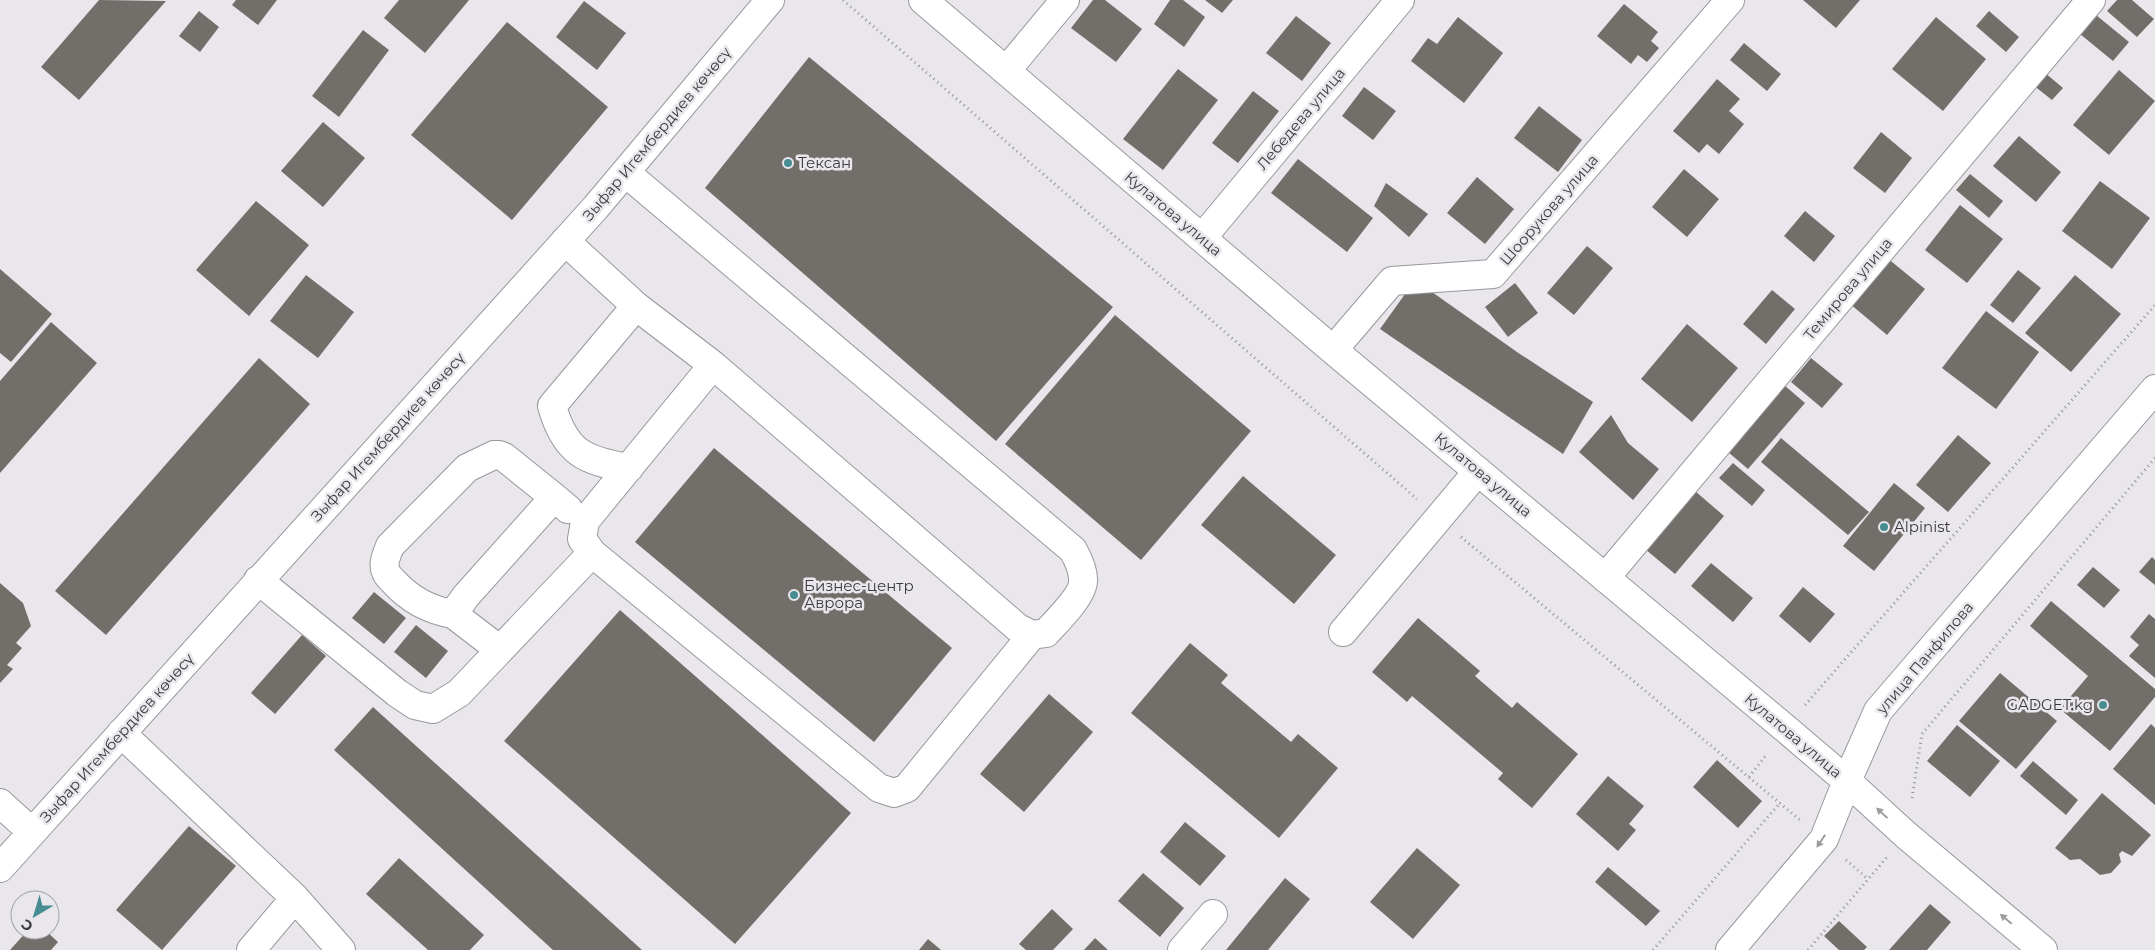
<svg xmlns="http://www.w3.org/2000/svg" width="2155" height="950" font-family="Montserrat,sans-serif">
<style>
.building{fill:#726f6b}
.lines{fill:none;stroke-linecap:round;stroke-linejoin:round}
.minor-casing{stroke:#99979b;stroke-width:30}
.path{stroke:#939295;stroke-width:3;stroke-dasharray:1 4;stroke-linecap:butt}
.minor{stroke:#fff;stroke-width:28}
.oneway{fill:#9d9c9e}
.poi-dot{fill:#468d92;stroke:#e9e7ec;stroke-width:2}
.labels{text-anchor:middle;stroke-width:5;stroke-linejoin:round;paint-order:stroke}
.street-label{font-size:15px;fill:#3b3a3c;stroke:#e9e7ec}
.poi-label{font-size:15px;fill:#3b3a3c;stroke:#e9e7ec;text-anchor:start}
</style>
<rect width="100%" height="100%" fill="#e9e7ec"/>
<path class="building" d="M99,0L166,1L79,100L41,67Z
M236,0H277L258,25L232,5Z
M399,0H469L425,53L384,18Z
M1093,0H1105L1142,29L1116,62L1071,28Z
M1170,0H1183L1205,17L1184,47L1154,24Z
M1205,0H1233L1222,13Z
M1803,0H1860L1836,28Z
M2117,0H2132L2154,19L2137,37L2107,11Z
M584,1L626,33L597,70L556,37Z
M1624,4L1658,32L1651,41L1659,48L1647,62L1638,55L1631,64L1597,36Z
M199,11L219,27L200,52L179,36Z
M1989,11L2019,37L2006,52L1976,26Z
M2096,15L2129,42L2113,61L2080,34Z
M1296,16L1331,43L1302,81L1266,53Z
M1458,17L1503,53L1464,103L1411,61L1428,38L1437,44Z
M1936,17L1986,59L1943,111L1892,69Z
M507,22L608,107L512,220L411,135Z
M363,30L389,50L339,117L312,96Z
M1744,43L1781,74L1767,91L1730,60Z
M809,57L1113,307L996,441L705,188Z
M1178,69L1218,100L1163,170L1123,139Z
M2119,70L2155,101L2109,155L2073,125Z
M2044,72L2063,88L2052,100L2033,85Z
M1717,79L1740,99L1729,111L1744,124L1719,154L1707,144L1699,153L1673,131Z
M1364,87L1396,111L1373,140L1342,116Z
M1253,91L1279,111L1238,163L1212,143Z
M1539,106L1582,140L1558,172L1514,138Z
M323,122L365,158L323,207L281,171Z
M1881,132L1912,158L1885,193L1853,168Z
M2019,136L2061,172L2036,202L1993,166Z
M1298,159L1373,218L1347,252L1271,193Z
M1684,169L1719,199L1687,237L1652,207Z
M1970,174L2003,201L1989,218L1956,190Z
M1477,177L1514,209L1485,244L1447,213Z
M2100,181L2150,218L2112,269L2062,231Z
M1386,183L1428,214L1409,237L1374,206Z
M256,201L309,245L249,316L196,270Z
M1960,205L2003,239L1967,283L1925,250Z
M1805,211L1835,236L1814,262L1784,236Z
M1587,246L1613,268L1574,315L1547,293Z
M1886,257L1925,289L1887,335L1849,303Z
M0,269L52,314L11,362L0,353Z
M2018,270L2041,288L2013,323L1990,305Z
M306,275L354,312L318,358L270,321Z
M2075,275L2121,314L2071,372L2025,333Z
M1415,280L1517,352L1593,402L1563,454L1380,329Z
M1515,283L1538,313L1508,337L1485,307Z
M1772,290L1795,309L1766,344L1743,324Z
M1986,311L2039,352L1996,409L1942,368Z
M1115,315L1251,431L1141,560L1005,444Z
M51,322L97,363L0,473V381Z
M1687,324L1738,368L1692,422L1641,379Z
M259,358L310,404L106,635L55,591Z
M1811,358L1843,384L1822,408L1791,382Z
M1784,385L1805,403L1748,469L1728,452Z
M1611,415L1628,443L1659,469L1633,500L1579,452Z
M1958,435L1991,463L1948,512L1916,485Z
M1781,438L1869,512L1848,535L1761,462Z
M714,448L952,648L874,742L635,542Z
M1733,463L1765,490L1752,506L1719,478Z
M1243,476L1336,555L1294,604L1201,525Z
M1894,483L1925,508L1874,571L1843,546Z
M1695,491L1724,516L1675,574L1645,549Z
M2152,557L2155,560V585L2139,572Z
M1711,563L1753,598L1733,622L1691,586Z
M2093,567L2120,590L2104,608L2077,585Z
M0,583L23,603L31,626L16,643L22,648L7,665L13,669L0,683Z
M1803,587L1835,614L1810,643L1779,616Z
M374,592L406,618L384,644L352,618Z
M2051,601L2155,689V697L2110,751L2060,709L2088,676L2030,626Z
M620,610L851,813L735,944L504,741Z
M2149,614L2155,619V678L2129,656L2139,645L2130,637Z
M1418,618L1480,671L1475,676L1512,708L1517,702L1578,754L1532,808L1498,779L1503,773L1412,696L1407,702L1372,672Z
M416,625L448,651L426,678L394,652Z
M302,635L326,656L275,714L251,693Z
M1190,643L1228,675L1221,683L1291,742L1298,734L1338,768L1279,838L1131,713Z
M2000,673L2057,721L2016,769L1959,721Z
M1049,694L1093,732L1024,812L980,774Z
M373,707L642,950H553L334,750Z
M2151,724L2155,728V805L2113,769Z
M1957,725L2000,761L1970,797L1927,761Z
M1717,760L1762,801L1738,828L1693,787Z
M2033,761L2078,800L2066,815L2020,776Z
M1608,776L1644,806L1629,824L1636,830L1618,851L1576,814Z
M2102,793L2151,835L2132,856L2122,851L2119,854L2121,862L2111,873L2100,875L2080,859L2070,860L2055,848Z
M1185,822L1226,856L1200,886L1160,852Z
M189,826L236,866L162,950L116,910Z
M1417,848L1460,885L1413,939L1370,902Z
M399,858L484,935L470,950H428L366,894Z
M1608,867L1660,911L1646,926L1595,882Z
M1143,873L1184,908L1160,937L1118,901Z
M1285,878L1310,899L1268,950H1226Z
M1930,904L1951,922L1927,950H1889Z
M1052,909L1073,929L1053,950H1026L1019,944Z
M1839,921L1867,947L1864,950H1839L1824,936Z
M28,930H45L58,942L51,950H10Z
M1095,938L1108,950H1084Z
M928,939L941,950H919Z"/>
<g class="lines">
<defs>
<path id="minor" d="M923,0L1333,350L1786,729L1847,781L1906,835L2043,950
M1006,71L1065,0
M626,173L1073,550C1078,559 1083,569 1083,579C1085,594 1056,622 1046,633L1032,635L1018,628L713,365L585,521L582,539L592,553L879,788L894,793L907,788L1032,635
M1202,238L1400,0
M565,241L636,306
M1333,350L1392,281L1493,274L1730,0
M629,468C584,461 565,452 552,406L636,306L713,365
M1605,578L2091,0
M258,580L397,693L415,705L433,709L459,693L592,553
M453,614C429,610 410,600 393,581C391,579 387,575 386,572C382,564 387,554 390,546L467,468L494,455H499L504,457L555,498
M1343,632L1478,471
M500,650L453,614L466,596L550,502L555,498L568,509
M121,733L295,898
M0,803L32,832
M0,868L596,207L770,0
M251,950L295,898L341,950
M1182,950L1213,914
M1730,950L1824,839L1847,781L1878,711L2155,389"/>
</defs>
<use href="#minor" class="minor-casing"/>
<path class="path" d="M843,0L1417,499
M1461,537L1800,820
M1805,705L2155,305
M1749,777L1767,754
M1912,798L1922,734L2155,458
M1846,860L1868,879
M1653,950L1780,803
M1808,950L1887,857"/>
<use href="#minor" class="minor"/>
</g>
<defs><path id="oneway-solid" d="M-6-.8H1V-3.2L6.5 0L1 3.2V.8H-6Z" transform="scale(1.25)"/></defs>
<g class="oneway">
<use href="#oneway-solid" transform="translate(1882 813) rotate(-137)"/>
<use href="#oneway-solid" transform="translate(1821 841) rotate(124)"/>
<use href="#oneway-solid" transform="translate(2006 919) rotate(-140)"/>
</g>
<g class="poi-dot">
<circle cx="788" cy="163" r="5"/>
<circle cx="1884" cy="527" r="5"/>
<circle cx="794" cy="595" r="5"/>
<circle cx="2103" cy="705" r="5"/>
</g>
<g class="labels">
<g class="street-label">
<text transform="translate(1301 119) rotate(-50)" y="5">Лебедева улица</text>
<text transform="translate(657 134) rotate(-50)" y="5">Зыфар Игембердиев көчөсү</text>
<text transform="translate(1549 210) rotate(-49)" y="5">Шоорукова улица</text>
<text transform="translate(1173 214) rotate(40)" y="5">Кулатова улица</text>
<text transform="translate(1848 289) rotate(-50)" y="5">Темирова улица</text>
<text transform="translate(388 437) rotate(-48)" y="5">Зыфар Игембердиев көчөсү</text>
<text transform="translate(1483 475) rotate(40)" y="5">Кулатова улица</text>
<text transform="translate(1925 658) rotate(-50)" y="5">улица Панфилова</text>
<text transform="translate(1793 736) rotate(40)" y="5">Кулатова улица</text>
<text transform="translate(117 738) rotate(-48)" y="5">Зыфар Игембердиев көчөсү</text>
</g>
<g class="poi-label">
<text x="798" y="168">Тексан</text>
<text x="1894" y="532">Alpinist</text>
<text x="804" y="591">Бизнес-центр<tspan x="804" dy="17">Аврора</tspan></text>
<text x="2093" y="710" text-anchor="end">GADGET.kg</text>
</g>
</g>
<g transform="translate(35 915) rotate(218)"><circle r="24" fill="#e9e7ec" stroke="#a3a2a6"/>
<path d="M0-4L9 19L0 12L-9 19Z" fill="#468d92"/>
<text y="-8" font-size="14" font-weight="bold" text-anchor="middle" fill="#3b3a3c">С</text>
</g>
</svg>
